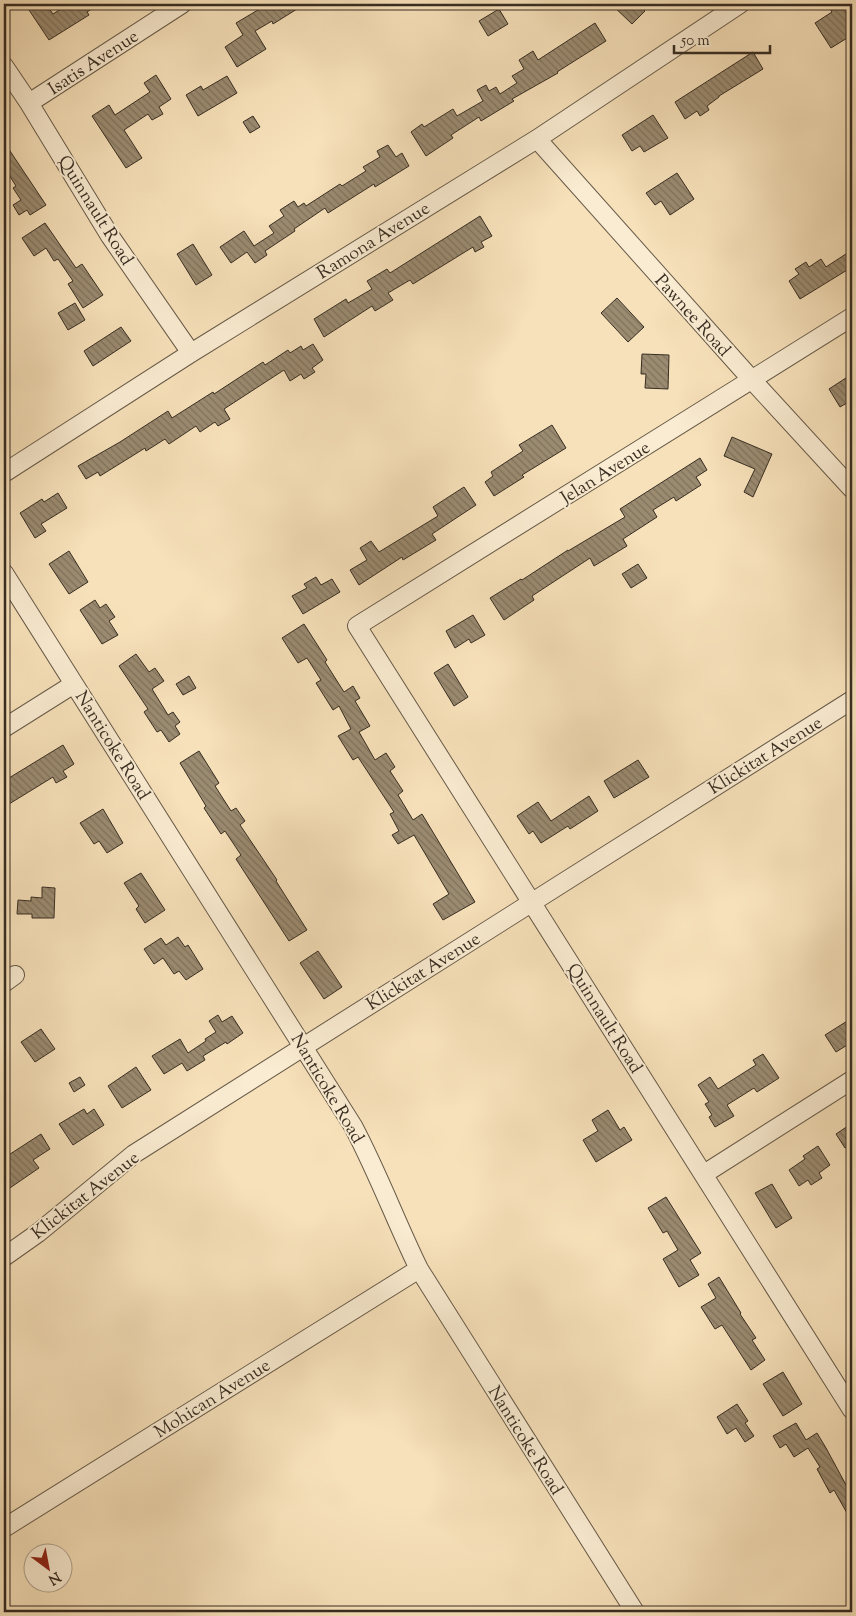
<svg xmlns="http://www.w3.org/2000/svg" width="856" height="1616" font-family="'Sorts Mill Goudy',serif">
<style>
.building{fill:url(#building-back-hatch);stroke:#372d22}
.lines{fill:none;stroke-linecap:round;stroke-linejoin:round}
.minor-casing{stroke:#675a48;stroke-width:20}
.minor{stroke:#faecd2;stroke-width:18}
.labels{text-anchor:middle;stroke-width:4;stroke-linejoin:round;paint-order:stroke}
.street-label{font-size:18px;fill:#372d22;stroke:#faecd2}
</style>
<defs>
<pattern id="building-back-hatch" width="6" height="6" patternUnits="userSpaceOnUse" patternTransform="scale(1.25)"><rect width="6" height="6" fill="#9b8b71"/><path d="M-1 5l2 2M0 0l6 6M5-1l2 2" fill="none" stroke="#7f725c"/></pattern>
</defs>
<rect width="100%" height="100%" fill="#f7e1ba"/>
<filter id="stains"><feTurbulence type="fractalNoise" baseFrequency=".004" numOctaves="4"/><feColorMatrix values="0 0 0 0 .2 0 0 0 0 .09 0 0 0 0 .02 0 0 0 .5 -.17"/></filter>
<radialGradient id="worn" r=".72"><stop offset=".6" stop-color="#630" stop-opacity="0"/><stop offset="1" stop-color="#630" stop-opacity=".3"/></radialGradient>
<path class="building" d="M25,4H46L53,14L69,4H99L87,12L89,15L49,40Z
M268,4H305L273,24L272,21L255,31L266,49L237,67L225,47L243,35L236,23Z
M611,4H638L645,11L632,24Z
M827,4H841L845,9L852,4V35L831,48L815,23L832,12Z
M499,9L508,24L488,36L479,21Z
M595,23L606,41L557,72L558,73L512,99L514,101L481,121L479,117L451,135L453,138L426,156L411,132L422,124L424,127L453,109L457,116L483,101L477,90L486,85L489,91L496,87L500,94L517,83L512,76L524,69L519,60L533,51L538,60Z
M753,52L763,69L719,96V97L707,106L709,110L700,116L697,111L685,119L675,102Z
M156,75L171,99L159,107L163,114L152,120L148,114L124,130L142,158L126,168L92,116L109,105L115,115L150,92L144,83Z
M227,76L237,93L198,116L186,95L201,86L203,90Z
M653,115L668,138L644,152L640,146L632,151L622,135Z
M253,116L260,127L250,133L243,122Z
M4,142L46,205L30,215L27,210L19,215L13,205L21,200L13,188L16,186L4,167Z
M388,145L396,157L402,153L409,166L375,187L374,184L328,213L325,208L294,229L295,231L265,251L267,255L255,263L247,252L231,263L220,247L244,231L254,246L274,233L269,226L284,216L280,210L294,201L298,207L304,203L306,206L340,184L342,186L366,171L363,167L380,157L377,151Z
M677,173L694,199L670,215L661,201L655,205L646,193Z
M480,216L492,236L481,242L484,247L475,252L473,247L413,284L410,280L388,293L393,300L375,311L372,306L324,337L314,319L346,299L348,303L372,289L367,281L387,269L390,273Z
M45,223L76,268L82,264L103,295L83,308L68,284L73,281L58,259L54,261L46,248L34,256L22,238Z
M193,244L212,275L196,285L177,254Z
M852,250V267L800,299L789,281L799,274L795,269L806,262L809,267L821,259L826,267Z
M617,298L644,327L628,342L601,313Z
M75,303L85,320L68,330L58,313Z
M121,327L131,341L93,366L84,351Z
M313,344L323,360L312,368L315,372L304,379L301,374L290,381L284,370L224,409L230,419L218,426L215,422L200,432L196,426L169,444L165,439L146,451L145,448L100,476L98,472L86,479L78,466L120,442L168,411L172,418L213,392L214,394L263,362L265,365L288,350L290,353L301,346L303,350Z
M642,354L669,355L668,389L645,388L646,374H641Z
M852,374V400L840,407L829,389Z
M552,425L566,448L522,475L524,477L494,496L485,482L493,476L491,472L523,451L519,445Z
M732,437L772,454L753,497L744,492L755,469L724,456Z
M700,458L707,470L696,477L701,485L676,501L674,497L653,510L657,517L623,539L627,546L594,566L590,558L532,596L534,600L504,620L490,598L521,579L522,580L568,550V551L625,517L620,509Z
M464,487L476,505L432,534L436,540L403,560L402,557L359,585L350,570L367,560L360,548L371,541L379,552L438,516L433,507Z
M58,493L67,508L41,524L46,531L35,538L20,513L42,499L44,502Z
M69,551L88,582L69,594L49,564Z
M638,564L647,578L631,588L622,574Z
M316,577L321,585L332,579L340,592L303,614L292,596L307,588L304,584Z
M95,600L100,608L106,604L115,617L109,621L118,635L102,644L80,610Z
M473,615L485,635L471,643L469,639L455,648L446,631Z
M304,624L327,660L325,662L344,692L353,686L360,698L355,701L370,726L359,732L375,760L386,753L395,767L390,771L403,791L398,795L413,820L422,814L475,902L443,920L433,904L449,894L414,835L398,844L392,835L399,831L390,814L394,812L358,757L353,760L338,736L351,729L339,706L333,710L316,683L321,680L307,658L298,663L282,638Z
M136,654L149,672L155,668L164,681L152,689L168,715L173,712L180,722L175,726L180,734L169,742L161,730L157,732L144,712L148,709L119,666Z
M448,664L468,697L454,706L434,673Z
M189,676L196,688L183,695L176,684Z
M63,745L74,764L63,771L67,777L56,783L53,777L9,804L4,796V781Z
M199,751L219,783L215,786L231,811L236,808L245,821L240,825L277,880L276,881L307,930L289,941L236,859L241,855L225,831L221,834L204,808L206,806L180,763Z
M638,760L649,777L614,798L604,781Z
M589,796L598,811L570,829L568,826L541,843L533,831L529,834L517,816L538,802L551,821Z
M103,809L123,843L107,853L99,841L94,844L80,823Z
M141,873L165,910L145,923L136,909L139,906L124,883Z
M42,887L55,888L54,918H32V914H17L18,900L31,901V897L42,898Z
M178,937L185,947L188,945L203,969L186,980L179,971L174,974L163,958L154,964L144,949L161,938L166,945Z
M318,951L342,987L324,999L300,963Z
M218,1015L222,1022L232,1016L243,1033L227,1044L226,1042L203,1056L205,1060L187,1071L182,1063L164,1074L152,1056L180,1039L188,1053L206,1041L205,1039L216,1032L209,1021Z
M852,1018V1042L836,1052L825,1035Z
M41,1029L55,1049L35,1062L21,1042Z
M763,1054L779,1078L757,1092L754,1088L727,1105L734,1116L715,1127L709,1117L712,1115L705,1104L709,1102L698,1085L710,1077L718,1089L756,1065L753,1060Z
M136,1067L151,1090L122,1108L108,1086Z
M80,1077L85,1085L74,1092L69,1083Z
M84,1109L87,1114L94,1109L104,1125L73,1145L59,1124Z
M608,1110L620,1130L624,1127L632,1140L596,1162L583,1140L598,1131L592,1120Z
M848,1126L852,1132V1144L845,1148L836,1134Z
M41,1134L50,1149L33,1160L39,1168L4,1192V1158Z
M818,1146L830,1165L819,1173L822,1178L811,1185L808,1180L799,1186L789,1170L805,1159L803,1156Z
M772,1184L792,1218L776,1228L755,1193Z
M666,1197L701,1253L690,1260L699,1275L679,1287L663,1259L678,1250L667,1231L663,1233L648,1208Z
M719,1277L741,1313L740,1314L756,1338L752,1340L765,1360L751,1370L722,1325L715,1329L701,1307L716,1298L708,1284Z
M783,1372L802,1404L783,1416L763,1384Z
M737,1404L748,1421L745,1423L754,1436L745,1442L736,1428L727,1434L717,1417Z
M796,1423L806,1440L817,1433L826,1448L852,1496V1522L834,1490L830,1493L817,1469L820,1467L808,1448L794,1457L786,1444L780,1448L773,1436Z"/>
<g class="lines">
<defs>
<path id="minor" d="M4,66L29,103L110,236L191,353
M29,103L182,4
M537,139L752,380L852,489
M852,317L357,626L852,1410
M4,473L191,353L537,139L740,4
M4,573L353,1126C378,1173 396,1222 419,1269L635,1612
M4,728L74,684
M4,983L15,975
M704,1174L852,1080
M4,1257L38,1233L134,1154L852,700
M4,1528L419,1269"/>
</defs>
<use href="#minor" class="minor-casing"/>
<use href="#minor" class="minor"/>
</g>
<g class="labels">
<g class="street-label">
<text transform="translate(93 62) rotate(-33)" y="6">Isatis Avenue</text>
<text transform="translate(96 210) rotate(58)" y="6">Quinnault Road</text>
<text transform="translate(373 240) rotate(-32)" y="6">Ramona Avenue</text>
<text transform="translate(693 315) rotate(48)" y="6">Pawnee Road</text>
<text transform="translate(605 472) rotate(-32)" y="6">Jelan Avenue</text>
<text transform="translate(113 745) rotate(58)" y="6">Nanticoke Road</text>
<text transform="translate(765 755) rotate(-32)" y="6">Klickitat Avenue</text>
<text transform="translate(423 971) rotate(-32)" y="6">Klickitat Avenue</text>
<text transform="translate(605 1018) rotate(58)" y="6">Quinnault Road</text>
<text transform="translate(328 1088) rotate(59)" y="6">Nanticoke Road</text>
<text transform="translate(85 1195) rotate(-38)" y="6">Klickitat Avenue</text>
<text transform="translate(212 1398) rotate(-32)" y="6">Mohican Avenue</text>
<text transform="translate(526 1440) rotate(58)" y="6">Nanticoke Road</text>
</g>
</g>
<rect width="856" height="1616" fill="none" stroke="#f7e1ba" stroke-width="20"/>
<rect x="5" y="5" width="846" height="1606" fill="none" stroke="#372d22" stroke-width="2.5"/>
<rect x="10" y="10" width="836" height="1596" fill="none" stroke="#372d22"/>
<g transform="translate(48 1568) rotate(148)"><circle r="24" fill="#faecd2" stroke="#aca08c"/>
<path d="M0-4L9 19L0 12L-9 19Z" fill="#8f2418"/>
<text y="-8" font-size="14" font-weight="bold" text-anchor="middle" fill="#372d22">N</text>
</g>
<path d="M674 45v8h96v-8" fill="none" stroke="#372d22" stroke-width="2.5"/>
<text x="681" y="45" font-size="15" fill="#372d22" stroke="#faecd2" stroke-width="4" paint-order="stroke">50 m</text>
<rect width="100%" height="100%" filter="url(#stains)"/>
<rect width="100%" height="100%" fill="url(#worn)"/>
</svg>
